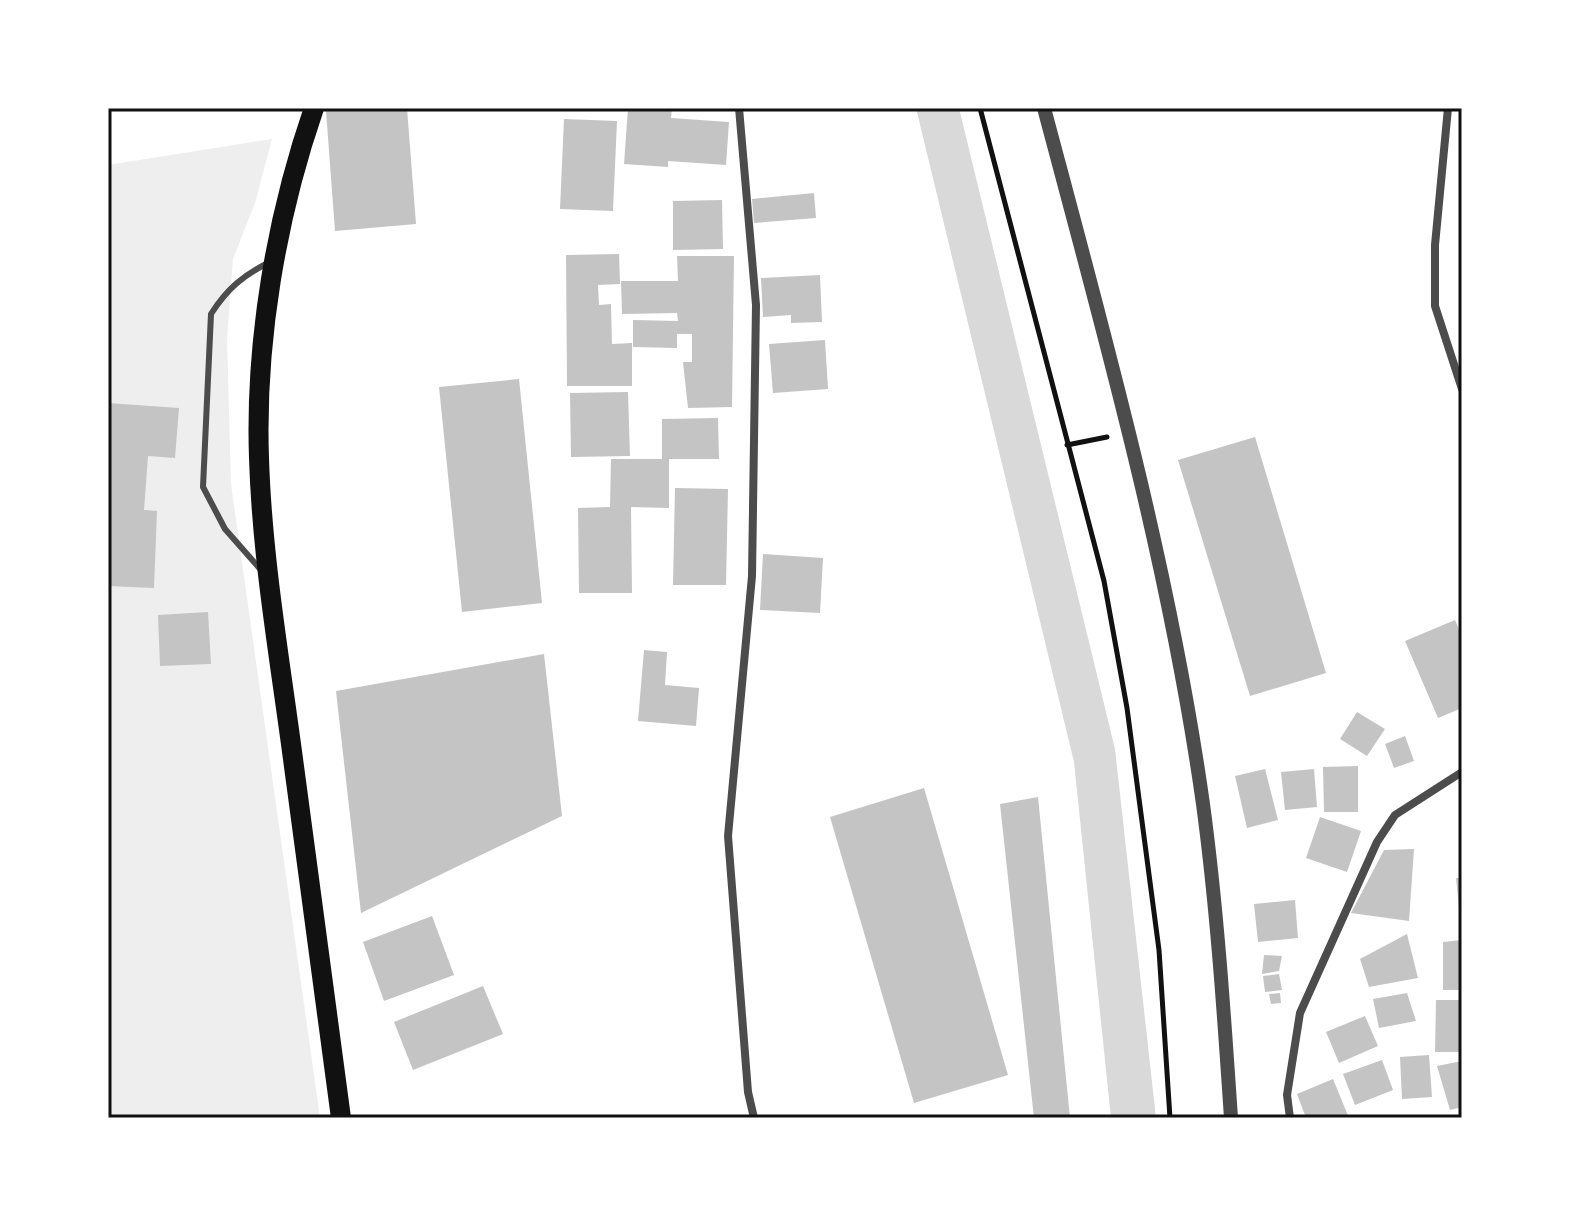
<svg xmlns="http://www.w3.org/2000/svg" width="1570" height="1226" font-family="Mulish,sans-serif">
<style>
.green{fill:#eee}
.water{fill:#d9d9d9}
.building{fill:#c4c4c4}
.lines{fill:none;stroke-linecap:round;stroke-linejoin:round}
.path{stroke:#111;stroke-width:5}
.service{stroke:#4c4c4c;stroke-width:6}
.minor{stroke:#4c4c4c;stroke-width:8}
.tertiary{stroke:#4c4c4c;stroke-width:14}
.primary{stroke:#111;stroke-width:20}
.neatline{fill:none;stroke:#111;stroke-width:3}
</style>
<rect width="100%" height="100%" fill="#fff"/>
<path class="green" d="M272,139L255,203L233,259L227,339L231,484L320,1118H108V165Z"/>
<path class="water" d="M916,108H959L1115,749L1156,1118H1111L1074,762Z"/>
<path class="building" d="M367,108H407L416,224L335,231L326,111Z
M628,108H672L671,118L729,122L726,165L668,161V167L624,164Z
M564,119L617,121L613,211L560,209Z
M814,193L816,218L754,223L752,199Z
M722,200L723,249L673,250V201Z
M619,254L620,284L598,285L599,305L611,304L612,344L632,343V386H567L566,255Z
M677,256H734L732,407L688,408L683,362H692V334H677V348L633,347V320L678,321L677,313L622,314L621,281H678Z
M820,275L822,322L791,323V315L763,317L761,278Z
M825,340L828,389L773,393L769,344Z
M519,379L542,603L462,612L439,387Z
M628,392L630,456L571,457L570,393Z
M108,403L179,408L175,458L148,456L144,510L157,511L154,588L108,586Z
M718,418L719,459H669V508L631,507L632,593H579L578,508L610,507L611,459H662V419Z
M1255,437L1326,673L1250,696L1178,460Z
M675,488L728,489L726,585H673Z
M763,554L823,558L820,613L760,610Z
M208,612L211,664L160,666L158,615Z
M1455,620L1462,637V708L1438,718L1405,641Z
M644,650L667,652L665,685L699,688L696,726L638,721Z
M544,654L562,816L361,913L336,691Z
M1357,712L1385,729L1367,756L1340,739Z
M1405,736L1414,761L1394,768L1385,744Z
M1358,766V812H1324L1323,767Z
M1265,769L1278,820L1247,828L1235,776Z
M1314,769L1317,807L1285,810L1281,772Z
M924,788L1008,1075L914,1103L830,817Z
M1038,797L1070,1118H1034L1000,804Z
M1320,817L1361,831L1347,872L1306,858Z
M1414,849L1409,921L1351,913L1384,850Z
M1456,878H1462V917H1460Z
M1295,900L1298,938L1258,942L1254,904Z
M432,916L454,975L384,1001L363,942Z
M1407,934L1418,978L1369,987L1360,959Z
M1462,940V990H1443V942Z
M1264,955L1282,956L1279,971L1262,974Z
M1279,974L1282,990L1265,992L1263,976Z
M483,986L503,1034L413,1070L394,1022Z
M1280,993L1281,1003L1271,1004L1269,994Z
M1407,993L1416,1021L1379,1028L1373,999Z
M1436,1000H1462V1052H1435Z
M1365,1016L1378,1046L1339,1063L1326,1032Z
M1429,1055L1432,1097L1402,1099L1400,1057Z
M1382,1060L1393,1090L1355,1105L1343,1074Z
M1462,1061V1107L1450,1110L1437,1066Z
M1333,1079L1349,1118H1306L1297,1094Z"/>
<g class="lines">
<path class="path" d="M980,108L1104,581L1127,708L1159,950L1170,1118
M1067,445L1107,437"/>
<path class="service" d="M261,570L225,529L203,487L211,314C227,289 243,275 270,262"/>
<path class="minor" d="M739,108L756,305L752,576L728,836L748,1092L754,1118
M1448,108L1435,245V306L1462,389
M1290,1118L1287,1095L1300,1013L1377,842L1395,815L1462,772"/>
<path class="tertiary" d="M1044,108C1105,337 1170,569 1203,804C1217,908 1224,1014 1231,1118"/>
<path class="primary" d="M314,108C276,218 255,342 259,458C262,558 280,660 293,759C310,878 325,998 341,1118"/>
</g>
<rect width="1570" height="1226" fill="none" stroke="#ffffff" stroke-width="220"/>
<rect x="110" y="110" width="1350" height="1006" class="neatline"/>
</svg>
